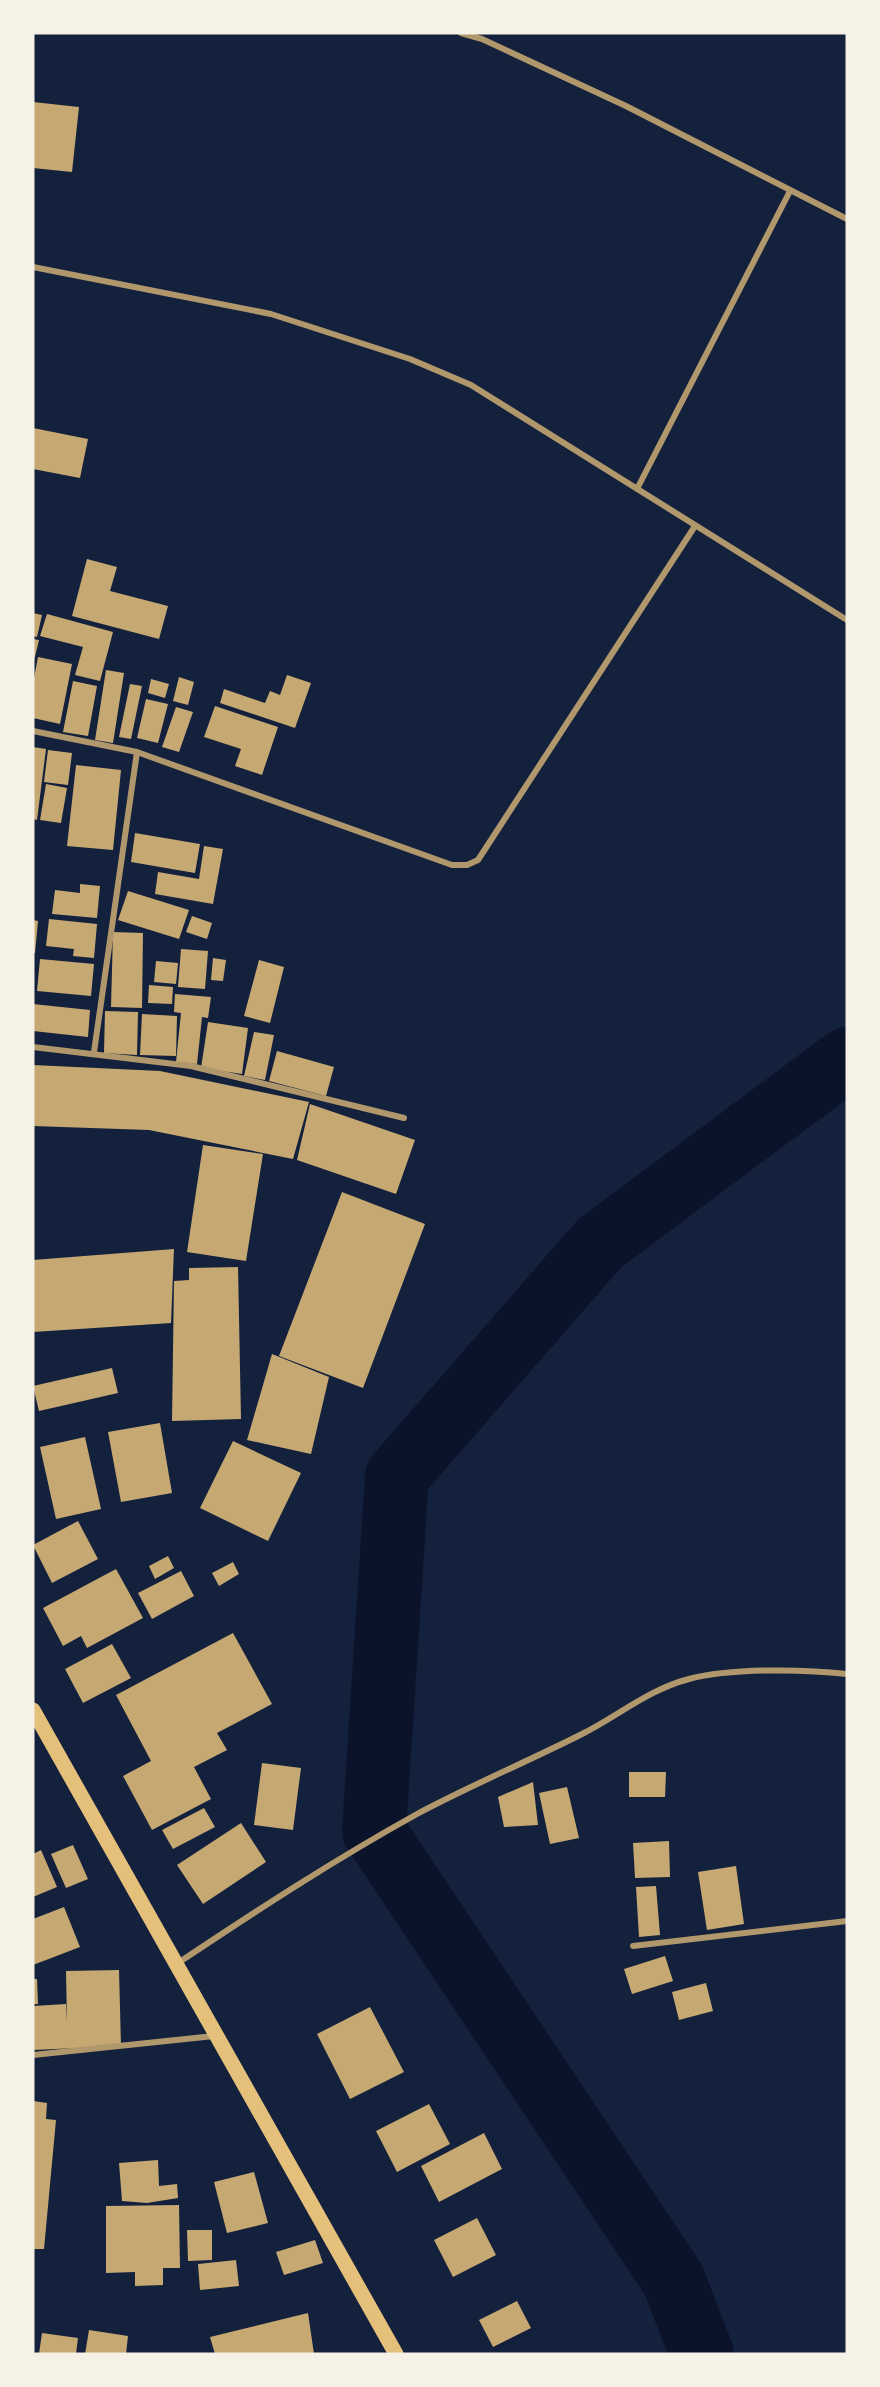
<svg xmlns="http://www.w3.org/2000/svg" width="880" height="2387" font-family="'PT Sans Narrow',sans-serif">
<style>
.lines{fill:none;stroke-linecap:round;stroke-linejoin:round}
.river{stroke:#0b132b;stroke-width:64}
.building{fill:#c6a872}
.minor{stroke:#b1986c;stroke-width:6}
.primary{stroke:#e5c07b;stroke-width:15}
</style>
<rect width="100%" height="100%" fill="#14213d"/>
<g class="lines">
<path class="river" d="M702,2354L673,2279L374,1831L397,1476L599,1244L847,1059"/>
</g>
<path class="building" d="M33,102L79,107L72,172L33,168Z
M33,428L88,439L80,478L33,469Z
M87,559L117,567L110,591L168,606L159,639L72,616Z
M33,613L42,615L37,637L33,636Z
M47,614L113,632L100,681L75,675L83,647L40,636Z
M33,639L39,640L34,661H33Z
M38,657L72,664L60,724L33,718V683Z
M106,670L124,673L113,743L95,740Z
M287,675L311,683L295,728L220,703L224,689L265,703L270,691L280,695Z
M179,677L194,682L188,705L173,701Z
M151,679L169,684L165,698L148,693Z
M73,681L97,686L88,736L63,732Z
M130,684L142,686L131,739L119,737Z
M146,699L168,704L158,743L137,738Z
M215,706L278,727L262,775L235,766L241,749L204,737Z
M176,707L193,712L179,752L162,747Z
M33,747L46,749L37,820L33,819Z
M48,750L72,753L68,785L44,782Z
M76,765L121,770L113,850L67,846Z
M46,784L67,788L61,823L40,820Z
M135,833L200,844L195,873L131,862Z
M204,846L223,849L213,904L155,894L158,872L199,879Z
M80,884L100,886L97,918L52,914L55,890L80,893Z
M128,891L189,910L179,939L118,920Z
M192,916L212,923L207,939L186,932Z
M49,919L97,924L94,958L73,956L74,949L46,946Z
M33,920L38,921L35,953H33Z
M113,932L143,933L142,1008L111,1007Z
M181,949L208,951L205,989L178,987Z
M213,958L226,960L223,981L211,980Z
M40,959L94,964L91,996L37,991Z
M259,960L284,967L270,1023L244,1016Z
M156,961L178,963L176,984L154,982Z
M149,985L173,987L172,1004L148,1003Z
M175,994L211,997L208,1018L202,1017L197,1064L176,1062L181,1013L174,1012Z
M33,1004L90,1010L88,1037L33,1031Z
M105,1011L138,1012L137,1055L104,1053Z
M142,1014L177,1016L176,1056L140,1055Z
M208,1022L248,1028L242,1074L201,1068Z
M254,1032L274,1035L265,1080L244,1076Z
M277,1051L334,1067L326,1096L269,1081Z
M33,1065L160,1071L309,1102L293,1159L149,1130L33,1126Z
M310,1104L415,1140L396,1194L297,1160Z
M203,1145L263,1154L246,1261L187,1252Z
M342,1192L425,1224L363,1388L279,1356Z
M174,1249L171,1323L33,1332V1260Z
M238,1267L241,1419L172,1421L174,1281L189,1280V1268Z
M272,1354L329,1377L311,1454L247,1440Z
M112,1368L118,1393L39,1411L33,1386Z
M160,1423L172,1493L121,1502L108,1432Z
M85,1437L101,1509L56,1519L40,1447Z
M233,1441L301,1473L268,1541L200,1508Z
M78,1521L98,1559L52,1583L33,1545Z
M168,1556L174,1568L155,1579L149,1566Z
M233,1562L239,1574L219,1586L212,1573Z
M116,1569L143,1618L87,1648L81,1636L63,1646L43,1608Z
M181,1571L194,1596L152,1619L138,1593Z
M233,1633L272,1704L217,1733L227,1750L194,1767L211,1799L152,1830L123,1776L151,1761L116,1695Z
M112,1644L131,1678L83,1703L65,1669Z
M262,1763L301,1768L293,1830L254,1825Z
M629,1772H666L665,1797H629Z
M533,1782L538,1825L504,1827L498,1797Z
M567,1787L579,1838L550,1844L539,1793Z
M204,1808L215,1827L173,1849L162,1830Z
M241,1823L266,1862L203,1904L177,1865Z
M669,1841L670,1877L635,1878L633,1843Z
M73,1845L88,1879L66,1888L51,1854Z
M41,1850L57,1887L33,1897V1854Z
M736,1866L744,1924L707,1930L698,1872Z
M656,1886L660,1935L639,1937L636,1887Z
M64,1907L80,1947L33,1965V1919Z
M665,1956L673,1981L632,1994L624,1969Z
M119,1970L121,2046L33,2050V2006L66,2004L67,2023L66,1971Z
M33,1979H37L38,2004H33Z
M706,1983L713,2011L679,2020L672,1992Z
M370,2007L404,2072L350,2099L317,2034Z
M33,2101L47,2103L46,2119L56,2120L44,2249H33Z
M429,2104L450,2144L397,2172L376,2131Z
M484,2133L502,2169L439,2202L421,2166Z
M158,2160L159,2186L177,2184L178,2198L147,2203L122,2201L119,2163Z
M254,2172L268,2223L227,2233L214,2182Z
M179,2205L180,2268H163V2285L135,2286V2272L106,2273V2206Z
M477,2218L496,2255L453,2277L434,2240Z
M187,2230H212V2260L188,2261Z
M315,2240L323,2263L284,2275L276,2252Z
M236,2260L239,2286L200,2290L198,2264Z
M517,2301L531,2328L493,2347L479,2320Z
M308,2313L314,2354H215L210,2337Z
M89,2330L128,2336L126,2354H85Z
M42,2333L78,2338L76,2354H39Z"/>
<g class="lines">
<path class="minor" d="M461,33L482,39L626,106L847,219
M33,267L271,314L410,359L471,385L847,620
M637,489L790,191
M33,731L137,752L452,865H467L478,860L695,526
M33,1047L191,1066L404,1118
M94,1052L137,752
M633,1946L847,1921
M178,1963C256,1911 334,1860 417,1814C471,1785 529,1761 584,1733C619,1715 650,1689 689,1679C731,1668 803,1669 847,1674
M33,2055L214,2036"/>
<path class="primary" d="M33,1710L396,2354"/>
</g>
<rect width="880" height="2387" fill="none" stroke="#f6f1e7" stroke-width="69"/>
</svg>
